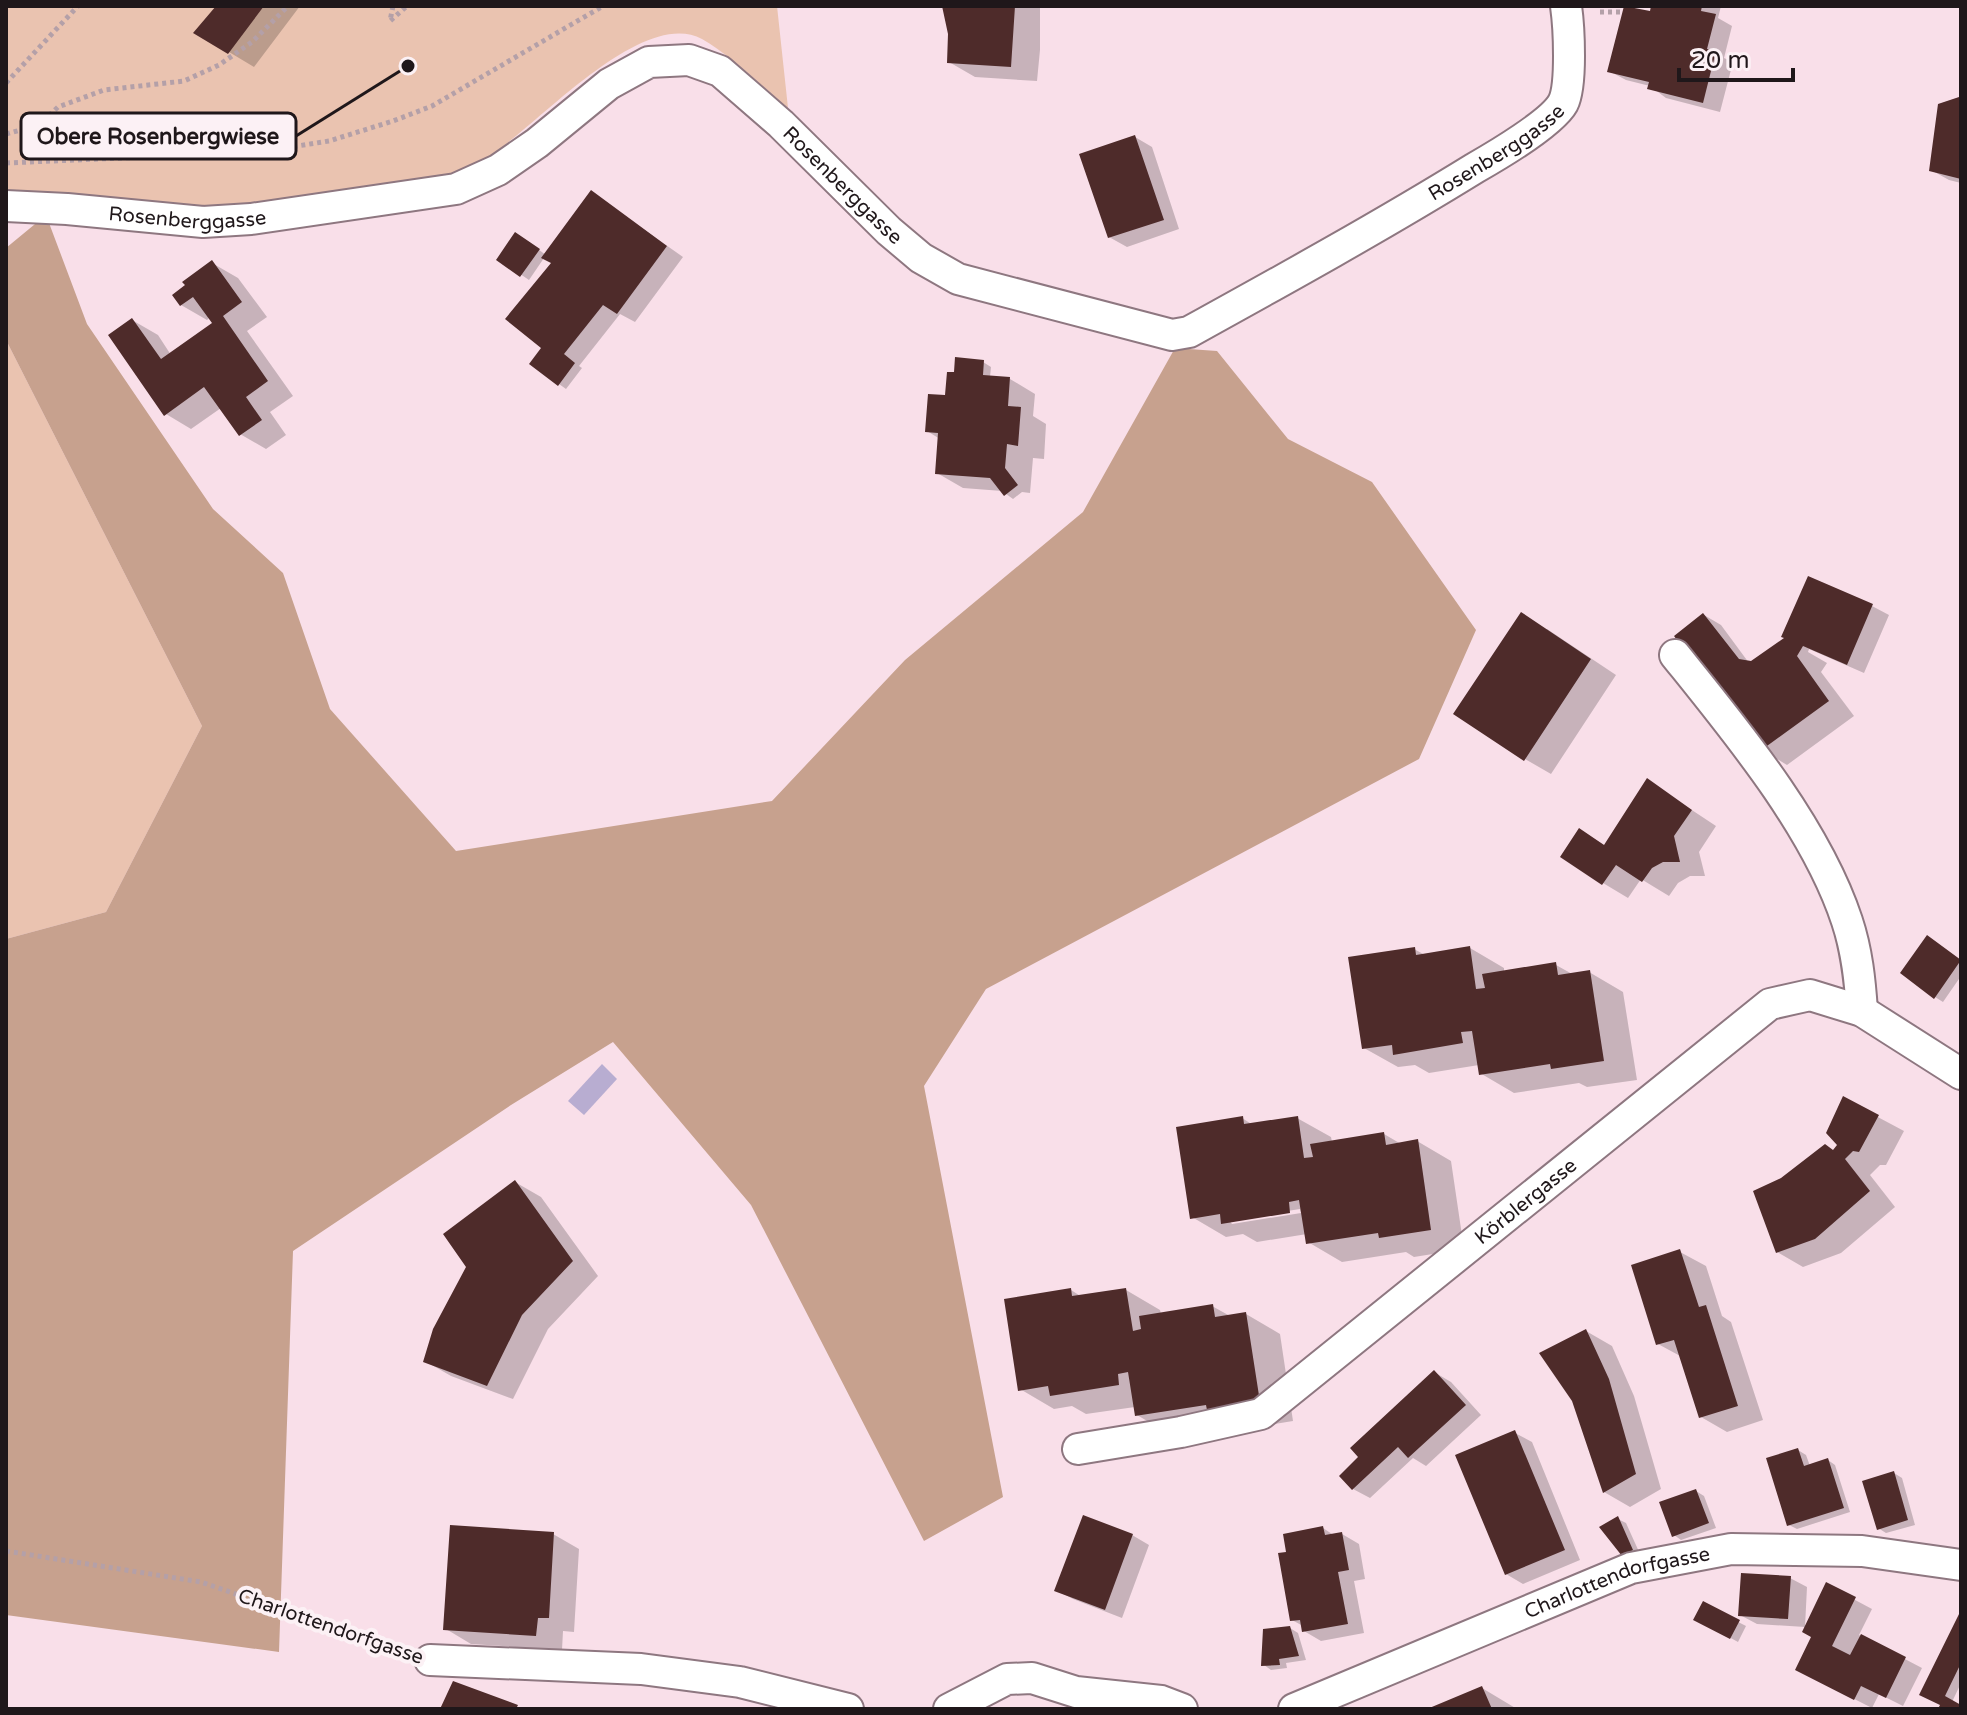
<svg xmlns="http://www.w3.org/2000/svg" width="1967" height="1715" font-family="'Varela Round',sans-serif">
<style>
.green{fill:#eac3b0}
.forest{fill:#c7a18e}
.water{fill:#b8add1}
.shadow{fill:#0003;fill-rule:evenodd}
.building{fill:#4e2b2a}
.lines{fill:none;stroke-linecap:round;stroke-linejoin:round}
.minor-casing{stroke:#8e7780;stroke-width:34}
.path{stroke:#b4a0a8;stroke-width:5;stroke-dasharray:4 4;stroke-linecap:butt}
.minor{stroke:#fff;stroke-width:30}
.labels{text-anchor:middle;stroke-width:8;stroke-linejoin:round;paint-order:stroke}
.street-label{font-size:20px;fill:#1f171a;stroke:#fcf1f5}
.leader{fill:none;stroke:#1f171a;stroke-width:3}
.callout-dot{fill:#1f171a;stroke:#fcf1f5;stroke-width:3}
.callout{fill:#fcf1f5;stroke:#1f171a;stroke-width:3}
.callout-label{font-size:22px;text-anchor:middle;font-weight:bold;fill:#1f171a}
</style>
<rect width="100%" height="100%" fill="#f9dfe9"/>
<path class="green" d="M6,6H777L788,108C763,87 730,55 702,39C642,7 538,125 491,155C474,166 454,173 434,178L251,219L6,206Z
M6,340L202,726L106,912L6,939Z"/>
<path class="forest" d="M46,215L87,324L213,509L283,573L330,709L456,851L772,801L905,660L1083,512L1175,348L1217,351L1288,439L1372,482L1476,630L1419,759L986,989L924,1086L1003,1497L924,1541L751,1205L613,1042L511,1105L293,1251L279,1652L6,1615V939L106,912L202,726L6,340V248Z"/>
<path class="water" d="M602,1064L617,1079L584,1115L568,1101Z"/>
<path class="shadow" d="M219,6H300L254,67L229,52Z
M944,6H1040V50L1037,81L975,77L949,62L950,33Z
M1653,6H1721L1718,18L1732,26L1724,58L1733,62L1720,112L1666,98L1650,86L1626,80L1609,71L1651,14Z
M1959,99L1961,100V183L1949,180L1931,170Z
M1135,137L1152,147L1179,229L1127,247L1109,237Z
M592,193L683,257L635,322L620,314L579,366L582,368L566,389L559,384L542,351L553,263L544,258L529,280L498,259L524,239L546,255Z
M212,263L238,278L267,317L247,331L293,396L270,412L286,435L266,449L240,434L221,408L191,429L166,414L132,320L158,335L171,355L214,324L210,317L207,320L181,305Z
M983,362L991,367L990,377L1010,379L1035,394L1033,416L1046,424L1044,459L1033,458L1030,493L1022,492L1013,499L1002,491L963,488L937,473L940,439L927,431L947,398Z
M1872,606L1889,615L1864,673L1809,649L1808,652L1827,663L1821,672L1854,716L1787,765L1762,750L1704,615L1721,625L1749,663Z
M1547,629L1616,675L1551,774L1525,759Z
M1648,781L1716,826L1699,852L1705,876H1690L1678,883L1669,896L1641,879L1628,898L1603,883L1579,830L1606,846Z
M1935,942L1961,961V976L1943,1002L1935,997Z
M1470,948L1504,968V973L1556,965L1574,975L1589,972L1623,992L1637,1080L1587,1087L1579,1083L1514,1093L1480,1073L1479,1065L1429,1073L1415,1065L1398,1067L1364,1048L1414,949L1425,955Z
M1844,1099L1904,1131L1886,1165H1880L1870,1175L1895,1207L1841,1253L1803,1267L1777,1252L1839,1145Z
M1242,1118L1253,1125L1297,1118L1331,1137L1332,1142L1384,1134L1401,1144L1417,1141L1451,1161L1464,1249L1414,1257L1406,1252L1342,1262L1308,1242L1307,1234L1257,1242L1243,1234L1226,1237L1192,1217ZM1300,1209L1301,1213L1232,1224L1229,1220Z
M515,1182L541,1197L598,1276L548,1329L513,1399L451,1376L425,1361Z
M1680,1252L1706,1266L1722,1316L1731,1322L1763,1420L1727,1432L1701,1417L1682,1357L1658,1344Z
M1071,1290L1082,1297L1126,1290L1160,1310L1161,1314L1212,1306L1230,1316L1246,1314L1280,1334L1293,1421L1243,1429L1171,1435L1137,1415L1135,1407L1086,1414L1072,1406L1054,1409L1020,1389Z
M1586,1331L1612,1346L1634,1396L1661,1489L1630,1507L1604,1492Z
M1434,1372L1451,1382L1481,1415L1426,1466L1413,1458L1370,1498L1353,1489Z
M1515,1433L1532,1442L1580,1560L1523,1584L1506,1574Z
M1798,1450L1806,1455L1810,1466L1828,1460L1835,1465L1850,1512L1797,1529L1789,1525Z
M1894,1473L1902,1478L1915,1525L1886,1533L1878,1528Z
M1696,1491L1704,1496L1716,1528L1681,1540L1674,1535Z
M1618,1519L1626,1523L1640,1554H1623Z
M1323,1528L1335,1536L1342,1534L1359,1544L1365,1579L1354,1581L1364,1633L1321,1641L1304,1631L1303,1626L1292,1620L1289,1553Z
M553,1534L579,1549L574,1632L563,1631L562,1650L471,1644L446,1629Z
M1132,1535L1149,1545L1122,1618L1073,1599L1056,1590Z
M1790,1578L1807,1587L1805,1627L1757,1624L1740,1615Z
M1827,1585L1872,1609L1859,1635L1922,1668L1903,1706L1879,1694L1872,1708L1815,1679L1814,1637Z
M1703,1604L1746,1626L1738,1642L1696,1619Z
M1961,1615V1683L1952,1702L1961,1709H1940Z
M1290,1628L1298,1633L1306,1660L1286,1663L1287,1668L1271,1670L1264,1665Z
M1482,1688L1517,1709H1432Z"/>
<path class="building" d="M216,6H264L228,54L193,33Z
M942,6H1015L1011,67L947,63L948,34Z
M1624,6L1650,11L1651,6H1702L1701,11L1716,14L1707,49L1716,51L1703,103L1647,89L1649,82L1607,72Z
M1959,97L1961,112V179L1929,171L1938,104Z
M1135,135L1164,220L1108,238L1079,154Z
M591,190L667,246L617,314L603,305L564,354L575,363L558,386L529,364L541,348L505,319L551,263L541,258Z
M515,232L540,249L520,277L496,260Z
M212,260L242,302L223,316L268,381L246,397L262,420L239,436L204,387L164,416L108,335L132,318L161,359L212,323L193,297L180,306L172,295L185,285L182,282Z
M955,357L984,360L983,375L1010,377L1008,406L1021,407L1018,446L1007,444L1005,468L1018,485L1004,496L990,478L935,474L938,433L925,432L928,394L945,395L947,372H954Z
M1808,576L1873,604L1847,665L1803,646L1797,656L1829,701L1760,751L1674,636L1703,613L1739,659L1751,661L1784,638L1781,637Z
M1521,612L1591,659L1524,761L1453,714Z
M1647,778L1692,810L1674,836L1680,862H1663L1652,868L1642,882L1616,865L1602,885L1560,857L1579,828L1604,845Z
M1927,935L1961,960L1934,999L1900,973Z
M1470,946L1476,989L1485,988L1482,974L1556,962L1558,975L1590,970L1604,1061L1551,1069L1550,1064L1479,1075L1472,1031L1461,1032L1463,1043L1393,1055L1392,1045L1362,1049L1348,957L1415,947L1416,955Z
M1843,1096L1879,1115L1859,1152L1853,1151L1845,1159L1870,1191L1815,1239L1776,1253L1753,1191L1781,1178L1825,1144L1833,1150L1837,1145L1826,1133Z
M1243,1116L1244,1124L1298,1116L1304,1158L1313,1157L1310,1144L1384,1132L1386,1145L1418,1139L1431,1230L1379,1238L1378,1233L1306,1244L1299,1200L1289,1202L1290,1213L1221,1224L1220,1214L1190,1219L1176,1127Z
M515,1180L573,1261L522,1315L487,1386L423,1362L433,1329L466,1267L443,1234Z
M1680,1249L1699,1307L1706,1305L1738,1406L1699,1418L1674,1340L1656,1345L1631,1265Z
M1071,1288L1072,1296L1126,1288L1133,1331L1141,1329L1139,1316L1213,1304L1215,1317L1246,1312L1260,1402L1207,1410L1206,1405L1135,1416L1128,1372L1118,1374L1119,1385L1050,1396L1048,1386L1018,1391L1004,1299Z
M1586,1329L1609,1379L1636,1474L1603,1493L1572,1401L1539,1353Z
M1434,1370L1466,1405L1408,1458L1398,1447L1352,1490L1339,1476L1358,1457L1350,1448Z
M1515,1430L1565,1550L1505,1575L1455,1455Z
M1798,1448L1804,1466L1828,1458L1844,1508L1787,1526L1766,1458Z
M1894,1471L1908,1520L1877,1530L1862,1481Z
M1696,1489L1709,1523L1672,1537L1659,1502Z
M1083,1515L1133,1534L1105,1610L1054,1591Z
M1618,1516L1633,1550L1622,1556L1599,1527Z
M450,1525L554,1532L549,1618H538L536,1636L443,1630Z
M1323,1526L1325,1535L1342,1532L1349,1570L1338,1572L1348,1624L1302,1632L1300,1620L1290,1621L1278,1553L1286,1552L1283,1534Z
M1741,1573L1791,1576L1788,1619L1738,1616Z
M1826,1582L1856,1597L1832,1646L1850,1655L1861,1634L1906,1657L1886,1698L1861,1686L1854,1700L1795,1670L1811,1637L1802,1632Z
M1703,1601L1740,1620L1730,1639L1693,1620Z
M1961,1610V1663L1945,1696L1961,1705V1709H1938L1940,1705L1919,1695Z
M1290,1626L1299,1656L1279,1659L1280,1665L1261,1666L1263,1629Z
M453,1681L518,1705L516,1709H440Z
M1482,1686L1492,1709H1427Z"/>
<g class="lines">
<defs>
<g id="minor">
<path id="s1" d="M6,206L67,209L203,222L251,219L456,189L498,170L537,143L609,84L649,62L689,60L720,71L781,124L889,231L921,258L958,279L1172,335L1189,332C1285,279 1381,226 1475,168C1496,156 1552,123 1563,103C1572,85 1569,27 1566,6"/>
<path d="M1675,655C1737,732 1816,827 1847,921C1857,951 1860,981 1862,1011"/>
<path id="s2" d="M1078,1449L1181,1432L1261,1414L1770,1004L1810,995L1862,1011L1961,1074"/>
<path d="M430,1660L641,1669L740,1682L848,1709"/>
<path d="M949,1709L1007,1679L1032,1678L1076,1692L1161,1701L1182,1709"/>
<path id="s3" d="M1294,1709L1631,1568L1731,1549L1862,1551L1961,1565"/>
</g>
</defs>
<use href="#minor" class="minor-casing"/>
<path class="path" d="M393,6L390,21L407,6
M1600,12H1622
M6,83L78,6
M6,134L39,125L58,107L104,90L184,81L219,65L252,42L288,6
M6,163L214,154L272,150L329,141L393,121L432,106L603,6
M6,1551L201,1582L398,1650"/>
<use href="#minor" class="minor"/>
</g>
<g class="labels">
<g class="street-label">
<text dy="7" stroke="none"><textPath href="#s1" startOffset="1670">Rosenberggasse</textPath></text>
<text dy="7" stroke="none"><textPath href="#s1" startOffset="926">Rosenberggasse</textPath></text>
<text dy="7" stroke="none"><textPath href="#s1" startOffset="182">Rosenberggasse</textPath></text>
<text dy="7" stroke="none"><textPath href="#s2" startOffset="526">Körblergasse</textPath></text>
<text dy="7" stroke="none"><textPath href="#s3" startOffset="348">Charlottendorfgasse</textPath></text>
<text transform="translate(331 1626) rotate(19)" y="7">Charlottendorfgasse</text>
</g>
</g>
<path class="leader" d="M408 66L296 136"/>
<circle class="callout-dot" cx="408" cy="66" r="8"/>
<rect class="callout" x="21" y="113" width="275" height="46" rx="8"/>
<g class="callout-label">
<text x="158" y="144">Obere Rosenbergwiese</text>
</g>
<rect width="1967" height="1715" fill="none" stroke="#1f171a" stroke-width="16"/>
<path d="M1679 68v12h114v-12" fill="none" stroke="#1f171a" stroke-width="4"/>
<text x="1691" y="68" font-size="24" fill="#1f171a" stroke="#fcf1f5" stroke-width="6" paint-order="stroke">20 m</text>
</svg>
